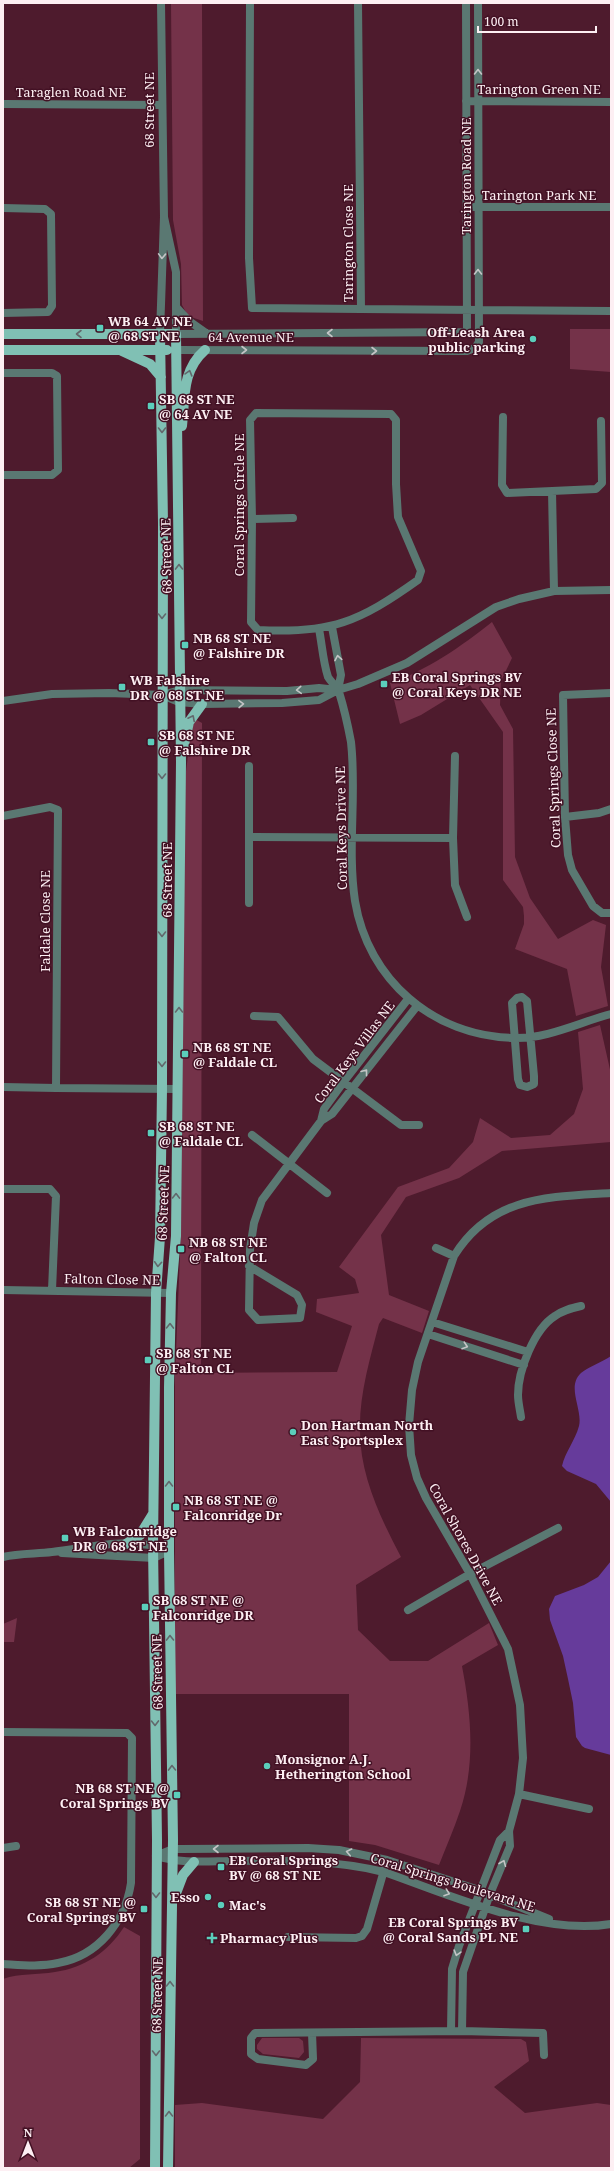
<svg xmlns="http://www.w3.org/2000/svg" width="614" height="2171" font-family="'Noto Serif',serif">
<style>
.green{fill:#743249}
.water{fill:#663b9b}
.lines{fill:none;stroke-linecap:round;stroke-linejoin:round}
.minor{stroke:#5a7872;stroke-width:8}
.major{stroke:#80c0b4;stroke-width:10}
.oneway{stroke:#c4c5c6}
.oneway2{stroke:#62686c}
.poi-dot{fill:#5bcebb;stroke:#431124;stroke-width:1.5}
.labels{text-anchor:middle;stroke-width:3;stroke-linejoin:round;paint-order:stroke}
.street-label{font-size:13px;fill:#fdeff3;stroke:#431124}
.poi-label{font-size:13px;font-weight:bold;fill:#fdeff3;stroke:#431124;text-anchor:start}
</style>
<rect width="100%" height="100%" fill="#4e1b2d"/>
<path class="green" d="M171,3H202L203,321L188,316L182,305L181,264L173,220Z
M570,329H611V372L570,369Z
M492,622L512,658L501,681L500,705L513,729L515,857L530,898L558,939L593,920L606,925L601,967L608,1006L576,1016L567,969L515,949L524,924V916L523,907L503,880V732L470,685L421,715L400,724L390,683C426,671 462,646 492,622Z
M195,719L202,723L201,1373L337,1372L352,1326L316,1312L317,1299L359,1293L355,1279L339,1267L398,1187L449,1168L473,1142L480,1118L511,1138L550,1135L574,1114L583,1089L578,1032L600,1025L611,1074V1142L502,1151L459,1178L406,1197L381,1235L389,1295L429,1311L422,1333L383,1318L379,1324C370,1359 359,1395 360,1431C360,1476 381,1519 401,1557L356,1585L358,1630L390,1661H428L489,1623L498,1645L462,1666C471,1713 476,1764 460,1811C454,1829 446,1847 439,1865L375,1845L349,1841V1694H175V1376L181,1230L185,779L191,732Z
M17,1618L14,1642H3V1624Z
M124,1927L140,1936V2159L129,2168H3V1979C20,1973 37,1975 55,1972C84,1968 108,1952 124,1927Z
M262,2038H299L303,2041L304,2052L299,2058L263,2054L257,2049V2045Z
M361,2038L521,2039L526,2042L529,2061L494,2087L525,2113L597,2103L611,2105V2168H175V2105L202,2103L323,2119L360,2082Z"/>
<path class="water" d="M611,1356V1502L596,1484L567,1471L562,1466C565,1452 575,1441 579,1426C583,1409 566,1387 581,1373C590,1366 602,1362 611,1356Z
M611,1561V1755L585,1748L582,1746L576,1737L573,1703L568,1679L563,1656L550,1620L549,1609L555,1596L584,1585L598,1577Z"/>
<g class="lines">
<path class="minor" d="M250,3L249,258L252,308L361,309L358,3
M466,101L611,102
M3,104L162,105
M474,207H611
M3,208L45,209L51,214L52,306L48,312L3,313
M164,217L176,272V334L467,332L466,3
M177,308L189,321L206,333
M361,309L611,311
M160,334L164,217L161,3
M176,350L467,351L475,348L479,342L478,3
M3,373H52L57,376L58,470L52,475H3
M256,413L391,414L396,420V484L398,517L421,571L418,580C359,622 331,634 258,630L251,622L252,519L250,420Z
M503,417L502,485L507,493L596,489L602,483L601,421
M552,491L554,591
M252,519L293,518
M332,627L341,675L338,690
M319,629C322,644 323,662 328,677C331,682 336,686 339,692C344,708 348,726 351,742C357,795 347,848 355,901C368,980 433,1036 514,1038C547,1039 580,1022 611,1014
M611,693L563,695L565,817L568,855L572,870L593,906L602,913H611
M162,695L179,702L202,704L282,703L319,700L338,690L358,684L407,663L496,607L519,599L554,591L611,590
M3,701L52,694L109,693L162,695L180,690L287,691L319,688L337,690
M455,756L453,838L455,885L467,917
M3,816L50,807L58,810L56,1088L3,1087
M565,817L599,813L611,809
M250,837L453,838
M249,903V766
M522,997L527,1001L534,1076V1084L527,1087L520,1085L518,1079L512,1003L517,998Z
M254,1016L278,1017L313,1059L401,1125H419
M56,1088L178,1089
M321,1121L324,1109L345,1080L408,999
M252,1135L327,1193
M3,1189H50L56,1196L52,1290
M436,1248L454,1256
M249,1266L297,1295L302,1305L300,1318L258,1320L249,1310L250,1249L254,1223L262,1200L321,1121L332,1114L417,1006
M3,1290L171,1293
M432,1322L528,1352
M428,1334L524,1365
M521,1417C520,1410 518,1402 518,1395C518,1371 534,1329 555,1316C563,1310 572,1308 581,1306
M62,1553L154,1558L169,1551
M3,1557C19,1553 36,1554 52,1552C90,1548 132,1535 169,1551
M408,1610L470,1574L558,1528
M3,1732L127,1733L132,1738L131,1883C125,1922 98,1956 58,1963C40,1967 21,1965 3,1964
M519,1794L589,1809
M3,1848L16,1846
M156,1856C182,1864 208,1861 235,1861C285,1860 335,1860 384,1872C450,1895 540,1936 611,1924
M156,1856L173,1849H181L308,1848L339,1850L387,1860L473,1888L549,1919
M288,1937L356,1938L362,1936L367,1929L387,1860
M451,2031L452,1969L459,1946L500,1840L509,1831
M462,2031L463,1972L490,1894L510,1846L509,1831L519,1794L523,1758L520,1705L508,1649L470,1574L426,1498L417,1478L411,1455L409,1425L412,1390L418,1362L454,1256C491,1196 548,1197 611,1193
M312,2033L313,2059L306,2065L258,2059L251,2054V2038L255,2033L462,2031L543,2033L544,2055"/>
<path class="major" d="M3,334H176L181,762L176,1236L171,1293L169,1387V1551L173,1840L168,2168
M3,350H167
M122,351L150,364L161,377
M182,426C185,397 182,370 205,350
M184,745L189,722L202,704
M126,1544L140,1535L153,1514
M175,1896L183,1875L194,1862
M155,2168L157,1840L153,1545L156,1293L160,1237L162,1089L163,523L160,334"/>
</g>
<defs><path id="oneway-chevron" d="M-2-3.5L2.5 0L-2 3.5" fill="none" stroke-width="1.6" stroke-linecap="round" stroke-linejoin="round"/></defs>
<g class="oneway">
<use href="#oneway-chevron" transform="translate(478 72) rotate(-90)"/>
<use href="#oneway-chevron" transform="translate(162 256) rotate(92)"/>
<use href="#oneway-chevron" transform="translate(478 272) rotate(-90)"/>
<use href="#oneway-chevron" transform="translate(330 333) rotate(180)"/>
<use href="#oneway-chevron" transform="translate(244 350)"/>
<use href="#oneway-chevron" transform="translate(374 351)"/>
<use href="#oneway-chevron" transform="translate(338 658) rotate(-100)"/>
<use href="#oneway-chevron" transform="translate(299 690) rotate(176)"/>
<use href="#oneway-chevron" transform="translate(241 704) rotate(-1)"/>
<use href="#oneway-chevron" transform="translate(365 1072) rotate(-52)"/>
<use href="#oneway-chevron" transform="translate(465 1346) rotate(18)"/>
<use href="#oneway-chevron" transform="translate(216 1849) rotate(180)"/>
<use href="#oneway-chevron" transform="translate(349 1852) rotate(-168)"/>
<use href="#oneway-chevron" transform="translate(503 1863) rotate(-68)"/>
<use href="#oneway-chevron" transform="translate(447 1893) rotate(19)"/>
<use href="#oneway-chevron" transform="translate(457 1953) rotate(106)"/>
</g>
<g class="oneway2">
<use href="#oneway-chevron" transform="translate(79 334) rotate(180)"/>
<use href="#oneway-chevron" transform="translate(189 373) rotate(-74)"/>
<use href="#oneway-chevron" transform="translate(162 430) rotate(90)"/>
<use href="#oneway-chevron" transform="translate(179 567) rotate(-91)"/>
<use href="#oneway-chevron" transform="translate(162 616) rotate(90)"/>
<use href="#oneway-chevron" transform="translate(192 718) rotate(-63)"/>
<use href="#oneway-chevron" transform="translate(162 776) rotate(90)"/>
<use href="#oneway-chevron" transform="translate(162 934) rotate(90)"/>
<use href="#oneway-chevron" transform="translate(179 1010) rotate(-90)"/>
<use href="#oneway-chevron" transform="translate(162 1064) rotate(90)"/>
<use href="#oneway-chevron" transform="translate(176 1196) rotate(-89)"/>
<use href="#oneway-chevron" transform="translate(158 1264) rotate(94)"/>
<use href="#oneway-chevron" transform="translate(170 1326) rotate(-89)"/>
<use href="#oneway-chevron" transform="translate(169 1484) rotate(-90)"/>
<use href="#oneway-chevron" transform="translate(170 1638) rotate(-91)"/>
<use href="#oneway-chevron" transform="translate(155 1723) rotate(89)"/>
<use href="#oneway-chevron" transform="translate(172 1768) rotate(-91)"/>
<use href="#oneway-chevron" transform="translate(156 1895) rotate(90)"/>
<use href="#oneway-chevron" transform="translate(170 1984) rotate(-90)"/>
<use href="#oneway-chevron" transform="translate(156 2053) rotate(90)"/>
<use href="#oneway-chevron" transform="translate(169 2114) rotate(-90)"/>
</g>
<g class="poi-dot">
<rect x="96" y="324" width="8" height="8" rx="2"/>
<circle cx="533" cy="339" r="4"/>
<rect x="147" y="402" width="8" height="8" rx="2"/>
<rect x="181" y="641" width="8" height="8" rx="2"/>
<rect x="380" y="680" width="8" height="8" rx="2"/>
<rect x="118" y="683" width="8" height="8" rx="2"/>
<rect x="147" y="738" width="8" height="8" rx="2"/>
<rect x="181" y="1050" width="8" height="8" rx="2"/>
<rect x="147" y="1129" width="8" height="8" rx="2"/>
<rect x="177" y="1245" width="8" height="8" rx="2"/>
<rect x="144" y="1356" width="8" height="8" rx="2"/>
<circle cx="293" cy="1432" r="4"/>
<rect x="172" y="1503" width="8" height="8" rx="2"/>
<rect x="61" y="1534" width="8" height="8" rx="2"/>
<rect x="141" y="1603" width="8" height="8" rx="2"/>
<circle cx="267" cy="1766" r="4"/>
<rect x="173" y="1791" width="8" height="8" rx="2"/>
<rect x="217" y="1863" width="8" height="8" rx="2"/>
<circle cx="208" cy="1897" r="4"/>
<circle cx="221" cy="1905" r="4"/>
<rect x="140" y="1905" width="8" height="8" rx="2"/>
<rect x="522" y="1925" width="8" height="8" rx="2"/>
<path d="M210 1932h4v4h4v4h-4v4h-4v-4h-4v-4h4z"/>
</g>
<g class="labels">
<g class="street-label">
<text x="539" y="94">Tarington Green NE</text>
<text x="71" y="97">Taraglen Road NE</text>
<text transform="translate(149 110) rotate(-90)" y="5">68 Street NE</text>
<text transform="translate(466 176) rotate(-90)" y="5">Tarington Road NE</text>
<text x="539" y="200">Tarington Park NE</text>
<text transform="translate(348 243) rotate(-90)" y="5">Tarington Close NE</text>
<text x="251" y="342">64 Avenue NE</text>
<text transform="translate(239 505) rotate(-90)" y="5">Coral Springs Circle NE</text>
<text transform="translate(166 556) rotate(-91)" y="5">68 Street NE</text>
<text transform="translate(553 778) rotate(-92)" y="5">Coral Springs Close NE</text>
<text transform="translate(341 828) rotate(-91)" y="5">Coral Keys Drive NE</text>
<text transform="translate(167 880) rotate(-90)" y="5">68 Street NE</text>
<text transform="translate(45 921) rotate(-90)" y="5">Faldale Close NE</text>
<text transform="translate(354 1052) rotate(-53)" y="5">Coral Keys Villas NE</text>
<text transform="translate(163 1203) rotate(-88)" y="5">68 Street NE</text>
<text transform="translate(112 1279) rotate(1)" y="5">Falton Close NE</text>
<text transform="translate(466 1544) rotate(61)" y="5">Coral Shores Drive NE</text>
<text transform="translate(157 1672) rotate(-91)" y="5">68 Street NE</text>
<text transform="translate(453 1882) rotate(17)" y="5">Coral Springs Boulevard NE</text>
<text transform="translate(157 1995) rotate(-89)" y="5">68 Street NE</text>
</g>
<g class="poi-label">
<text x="108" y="326">WB 64 AV NE<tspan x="108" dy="15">@ 68 ST NE</tspan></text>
<text x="525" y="337" text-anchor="end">Off-Leash Area<tspan x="525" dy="15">public parking</tspan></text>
<text x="159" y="404">SB 68 ST NE<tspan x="159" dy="15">@ 64 AV NE</tspan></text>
<text x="193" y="643">NB 68 ST NE<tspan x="193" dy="15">@ Falshire DR</tspan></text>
<text x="392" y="682">EB Coral Springs BV<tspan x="392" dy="15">@ Coral Keys DR NE</tspan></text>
<text x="130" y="685">WB Falshire<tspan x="130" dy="15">DR @ 68 ST NE</tspan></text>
<text x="159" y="740">SB 68 ST NE<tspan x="159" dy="15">@ Falshire DR</tspan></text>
<text x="193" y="1052">NB 68 ST NE<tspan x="193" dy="15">@ Faldale CL</tspan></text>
<text x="159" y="1131">SB 68 ST NE<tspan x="159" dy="15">@ Faldale CL</tspan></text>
<text x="189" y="1247">NB 68 ST NE<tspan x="189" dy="15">@ Falton CL</tspan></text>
<text x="156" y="1358">SB 68 ST NE<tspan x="156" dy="15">@ Falton CL</tspan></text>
<text x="301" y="1430">Don Hartman North<tspan x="301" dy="15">East Sportsplex</tspan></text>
<text x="184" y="1505">NB 68 ST NE @<tspan x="184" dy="15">Falconridge Dr</tspan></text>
<text x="73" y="1536">WB Falconridge<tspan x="73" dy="15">DR @ 68 ST NE</tspan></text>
<text x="153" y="1605">SB 68 ST NE @<tspan x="153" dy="15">Falconridge DR</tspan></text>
<text x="275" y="1764">Monsignor A.J.<tspan x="275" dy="15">Hetherington School</tspan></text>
<text x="169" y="1793" text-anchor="end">NB 68 ST NE @<tspan x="169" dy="15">Coral Springs BV</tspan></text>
<text x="229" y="1865">EB Coral Springs<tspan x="229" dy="15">BV @ 68 ST NE</tspan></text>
<text x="200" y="1902" text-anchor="end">Esso</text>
<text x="136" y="1907" text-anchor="end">SB 68 ST NE @<tspan x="136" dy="15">Coral Springs BV</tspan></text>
<text x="229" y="1910">Mac's</text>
<text x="518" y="1927" text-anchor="end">EB Coral Springs BV<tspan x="518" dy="15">@ Coral Sands PL NE</tspan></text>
<text x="220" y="1943">Pharmacy Plus</text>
</g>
</g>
<rect width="614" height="2171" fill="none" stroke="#fdeff3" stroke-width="8"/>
<g transform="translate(28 2143)" stroke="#431124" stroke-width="3" paint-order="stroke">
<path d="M0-3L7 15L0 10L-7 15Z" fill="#fdeff3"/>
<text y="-6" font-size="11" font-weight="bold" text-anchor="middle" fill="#fdeff3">N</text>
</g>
<path d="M478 26v6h118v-6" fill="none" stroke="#fdeff3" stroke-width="2"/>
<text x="484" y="26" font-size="12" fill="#fdeff3" stroke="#431124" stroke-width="3" paint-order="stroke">100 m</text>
</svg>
